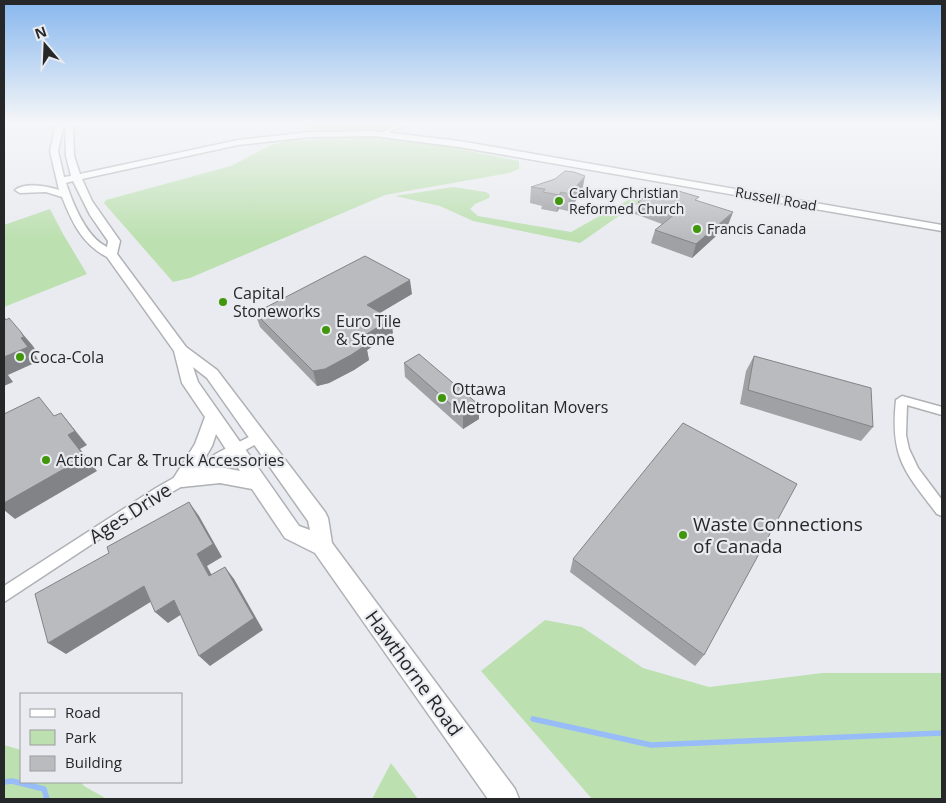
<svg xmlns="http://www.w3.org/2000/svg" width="946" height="803" font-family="'Open Sans',sans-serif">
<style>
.green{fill:#bde0b1}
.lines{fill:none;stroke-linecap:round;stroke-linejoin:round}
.stream{stroke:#97bcf8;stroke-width:5.5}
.street-casing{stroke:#afb1b5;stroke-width:3}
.secondary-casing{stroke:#afb1b5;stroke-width:3}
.street{fill:#fff;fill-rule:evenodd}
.secondary{fill:#fff;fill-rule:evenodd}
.wall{fill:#9fa1a4}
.shaded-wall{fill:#828386}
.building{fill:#b9bbbf;stroke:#828386}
.poi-dot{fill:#41970b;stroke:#e9ebf0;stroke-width:2}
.labels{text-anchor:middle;stroke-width:4.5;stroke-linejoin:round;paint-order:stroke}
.far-poi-label{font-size:14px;fill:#262728;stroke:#e9ebf0;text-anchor:start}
.far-street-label{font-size:14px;fill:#262728;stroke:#e9ebf0}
.poi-label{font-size:16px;fill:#262728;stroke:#e9ebf0;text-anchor:start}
.near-street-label{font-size:19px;fill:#262728;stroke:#e9ebf0}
.near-poi-label{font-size:19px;fill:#262728;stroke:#e9ebf0;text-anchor:start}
</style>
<rect width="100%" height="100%" fill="#e9ebf0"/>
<path class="green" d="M301,124H396L385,129H316Z
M367,137L419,141L519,161V169L509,173L385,195L190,278L173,282L104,203L106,200L231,166L271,145L287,141Z
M453,187L486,192L490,195L489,198L475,204L470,209L478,216L571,232L637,195L640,187L649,188L655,194L626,211L580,243L473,221L440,206L395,196Z
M50,209L63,234L87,274L4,307V225Z
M545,620L582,627L643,668L709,687L822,673H942V799H592L481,671Z
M4,745L21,750V782H81L84,786L107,799H4Z
M391,763L418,799H372Z"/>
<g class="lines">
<path class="stream" d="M533,719L651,745L942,733
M4,782L12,781L44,789L47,799"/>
<defs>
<path id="street" d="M398,124H406L386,134L381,133Z
M902,396L942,407V415L907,405L906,435L909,449L918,468L942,500V516L937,514C904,471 890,457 896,400Z
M259,432L263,434L265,437L263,440L165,496L4,602V586L156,488L221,451Z"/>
<path id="secondary" d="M56,124H64L58,151L64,177L71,176L66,156L65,124H73L74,156L80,174L238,140L310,132L374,131L459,141L942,225V231L459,147L374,136L310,137L238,145L82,179L92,201L120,241L117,254L186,347L217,370L325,512L328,518L332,543L515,789L519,799H488L315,553L285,538L252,489L220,483L182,487L175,484L173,479L195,444L205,417L182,383L174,351L107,257C82,244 72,222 62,197L46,192L20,193L15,190C25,182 48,186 59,190L50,151ZM73,181L90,215L108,241L107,247C86,237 73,204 66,183ZM193,367L207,378L308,521L310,530L299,526L198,382ZM216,434L240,471L220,467L198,470L212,446Z"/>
</defs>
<use href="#street" class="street-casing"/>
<use href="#secondary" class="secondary-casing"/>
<use href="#street" class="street"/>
<use href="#secondary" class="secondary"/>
</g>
<path class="wall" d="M531,187L582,192L568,211L559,209L557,212L541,209L542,206L530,203Z
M698,201L733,212L728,225L692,258L651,243L655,230L662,224L635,214L638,202Z
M412,294L380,312L393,333L367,350L369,360L354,370L329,383L317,386L260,327L255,313Z
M754,356L873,427L861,441L740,404L746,371Z
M404,363L479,419L463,429L405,377Z
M573,559L704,655L695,666L570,572Z"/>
<path class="shaded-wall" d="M585,176L582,192L568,211L570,194Z
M561,192L559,209L557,212L559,195Z
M733,212L728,225L692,258L696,244Z
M410,280L412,294L370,319L367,305Z
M391,319L393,333L367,350L369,360L354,370L329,383L317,386L313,371L357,340Z
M21,332L33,346L36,351L33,352L39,361L8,375L13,382L4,386V357L21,338Z
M479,405V419L463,429V415Z
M61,413L87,445L80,449L97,471L15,519L4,510V503L68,435Z
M189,502L199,516L222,557L207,566L219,589L209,576L197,554Z
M225,567L234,579L263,630L210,666L199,656Z
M144,586L157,598L66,654L48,643Z
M174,600L185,612L168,623L155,612Z"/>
<path class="building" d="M565,171L574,172L585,176L570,194L561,192L559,195L543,192L545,189L531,187L555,179Z
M657,188L671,193L675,190L699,197L695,200L733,212L696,244L655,230L675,214L638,202Z
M365,256L410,280L367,305L391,319L357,340L366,345L351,355L325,369L313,371L255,313Z
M4,317L6,320L9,318L21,332L24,337L21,338L28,347L4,357Z
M419,354L479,405L463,415L404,363Z
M754,356L871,388L873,427L748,390Z
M39,397L54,416L61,413L75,431L68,435L85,457L4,503V414Z
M683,423L797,484L704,655L573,559Z
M189,502L213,544L197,554L209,576L225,567L254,618L199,656L174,600L155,612L144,586L48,643L35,594L109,553L107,547Z"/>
<linearGradient id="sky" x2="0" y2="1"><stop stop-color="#87b7ee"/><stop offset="0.52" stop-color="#f5f6f8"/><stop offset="1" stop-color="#f5f6f8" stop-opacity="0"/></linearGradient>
<rect width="946" height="237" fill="url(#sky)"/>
<g class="poi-dot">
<circle cx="559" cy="201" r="5"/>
<circle cx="697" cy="229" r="5"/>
<circle cx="223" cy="302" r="5"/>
<circle cx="326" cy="330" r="5"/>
<circle cx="20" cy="357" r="5"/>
<circle cx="442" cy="398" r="5"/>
<circle cx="46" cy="460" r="5"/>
<circle cx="683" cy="535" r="5"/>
</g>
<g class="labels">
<g class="far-poi-label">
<text x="569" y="198">Calvary Christian<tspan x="569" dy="16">Reformed Church</tspan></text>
<text x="707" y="234">Francis Canada</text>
</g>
<g class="far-street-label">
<text transform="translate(776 199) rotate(10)" y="5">Russell Road</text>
</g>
<g class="poi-label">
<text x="233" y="299">Capital<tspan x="233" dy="18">Stoneworks</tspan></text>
<text x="336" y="327">Euro Tile<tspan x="336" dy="18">&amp; Stone</tspan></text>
<text x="30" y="363">Coca-Cola</text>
<text x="452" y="395">Ottawa<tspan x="452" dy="18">Metropolitan Movers</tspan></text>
<text x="56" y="466">Action Car &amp; Truck Accessories</text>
</g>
<g class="near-street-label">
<text transform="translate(130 513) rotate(-33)" y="7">Ages Drive</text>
<text transform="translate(414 673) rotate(54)" y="7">Hawthorne Road</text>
</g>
<g class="near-poi-label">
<text x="693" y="531">Waste Connections<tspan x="693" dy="22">of Canada</tspan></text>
</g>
</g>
<rect width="946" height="803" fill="none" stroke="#262728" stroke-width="10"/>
<rect x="20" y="693" width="162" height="90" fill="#e9ebf0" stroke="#9b9da0"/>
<rect x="30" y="709" width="25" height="8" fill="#ffffff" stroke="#9b9da0"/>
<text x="65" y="718" font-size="15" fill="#262728">Road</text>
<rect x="30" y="730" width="25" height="15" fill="#bde0b1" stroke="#9b9da0"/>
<text x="65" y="743" font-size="15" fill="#262728">Park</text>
<rect x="30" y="756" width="25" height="15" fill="#b9bbbf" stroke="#9b9da0"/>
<text x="65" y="768" font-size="15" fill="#262728">Building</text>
<g transform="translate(45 45) rotate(341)" stroke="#e9ebf0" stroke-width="4" paint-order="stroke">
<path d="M0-4L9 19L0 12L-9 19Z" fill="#262728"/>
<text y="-8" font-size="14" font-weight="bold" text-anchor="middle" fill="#262728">N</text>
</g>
</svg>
